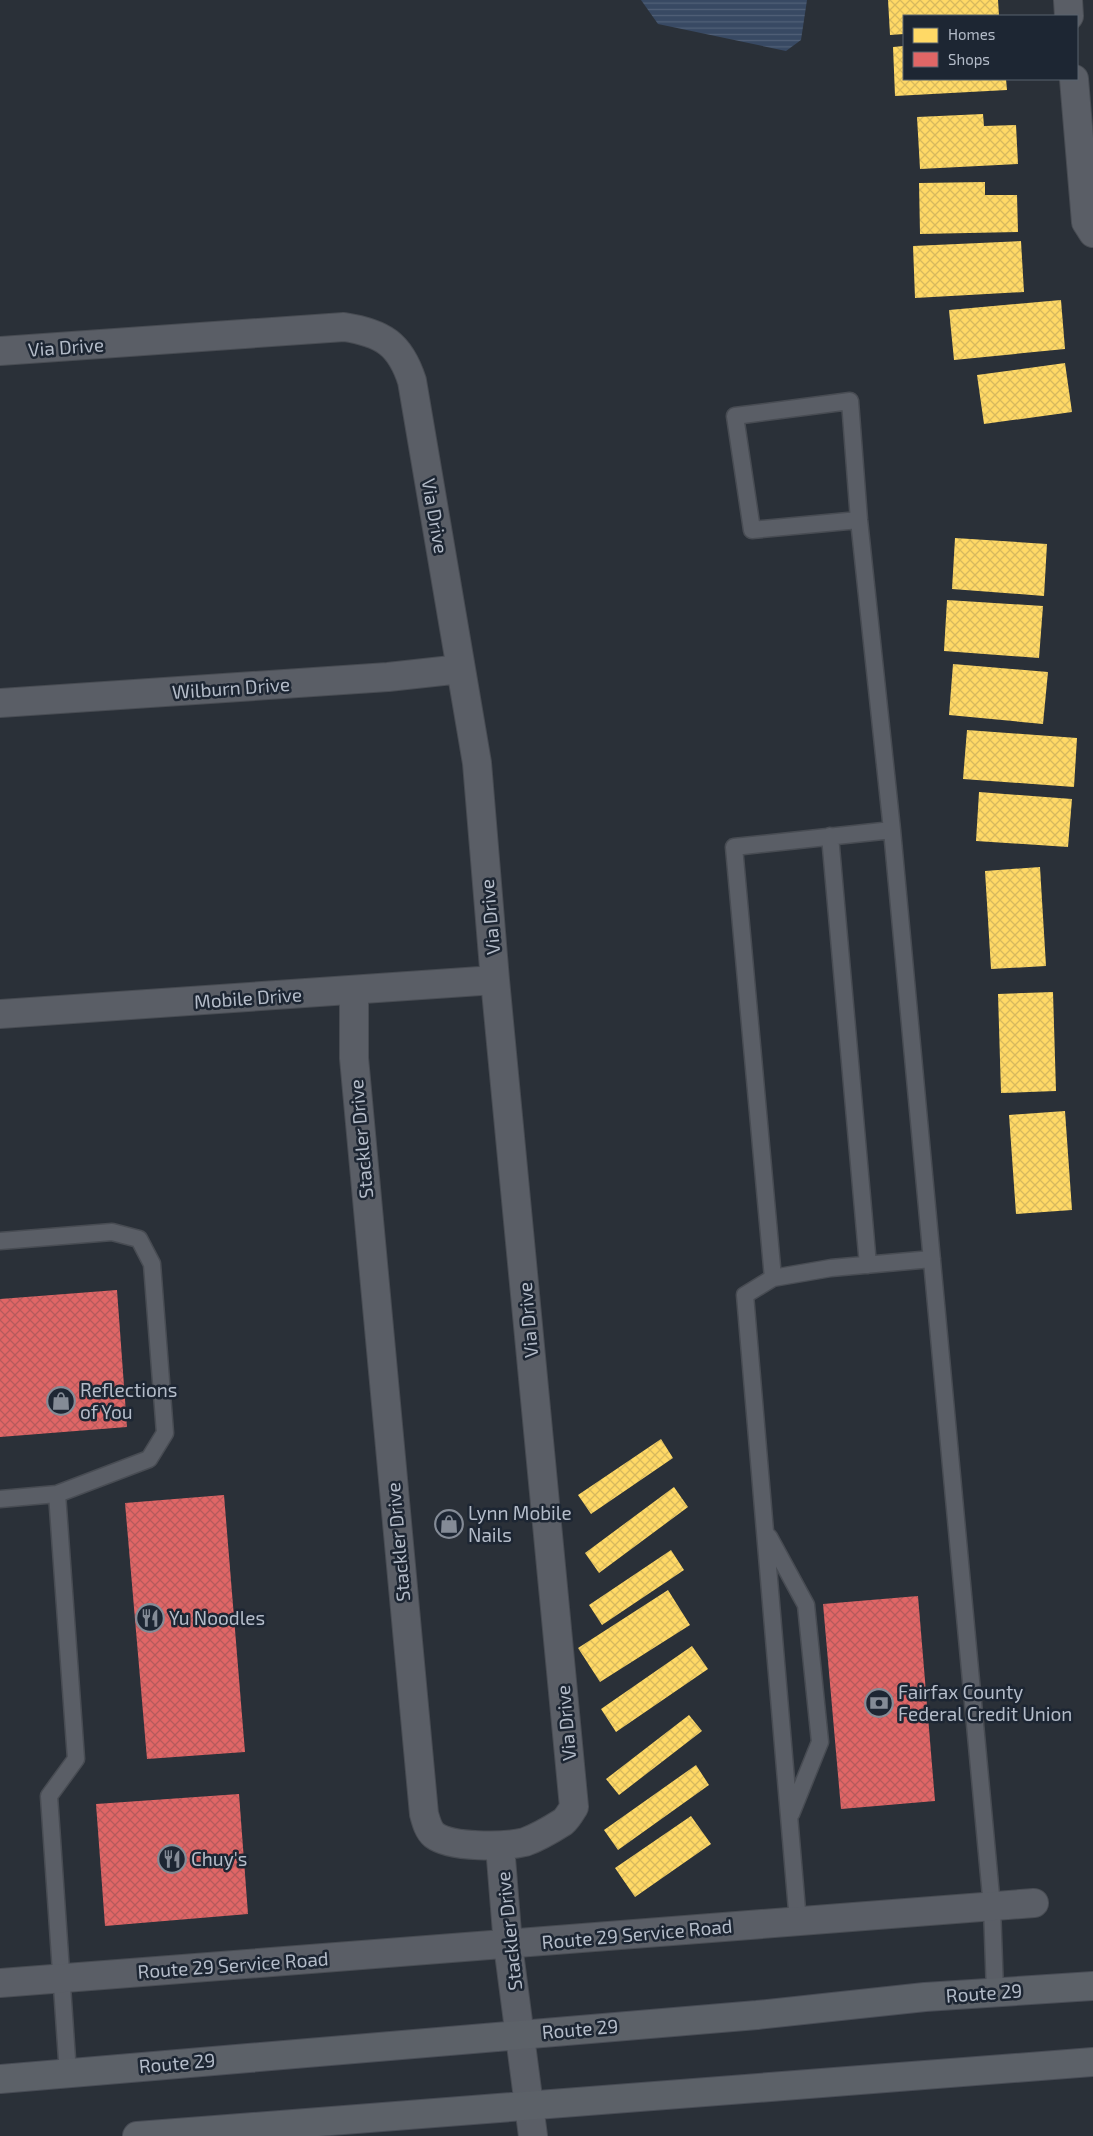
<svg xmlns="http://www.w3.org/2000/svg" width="1093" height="2136" font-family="'Exo 2',sans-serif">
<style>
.water{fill:url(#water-rules)}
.homes{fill:url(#homes-cross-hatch)}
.shops{fill:url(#shops-cross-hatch)}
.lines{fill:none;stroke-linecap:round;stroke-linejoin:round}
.lane-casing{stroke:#484c53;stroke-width:19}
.street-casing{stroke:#484c53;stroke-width:30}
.primary-casing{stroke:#484c55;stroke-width:30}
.lane{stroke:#5a5e66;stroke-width:16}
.street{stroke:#5a5e66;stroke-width:28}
.primary{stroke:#5c6168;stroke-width:28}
.labels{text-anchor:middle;stroke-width:5;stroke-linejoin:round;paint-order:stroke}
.street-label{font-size:19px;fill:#b4bcc9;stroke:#1d2633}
.poi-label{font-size:19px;fill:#b4bcc9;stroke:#1d2633;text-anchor:start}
</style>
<defs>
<pattern id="water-rules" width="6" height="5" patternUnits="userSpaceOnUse" patternTransform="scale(1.25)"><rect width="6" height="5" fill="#384963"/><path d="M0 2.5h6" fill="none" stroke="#526178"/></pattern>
<pattern id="homes-cross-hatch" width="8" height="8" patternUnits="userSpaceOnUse" patternTransform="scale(1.25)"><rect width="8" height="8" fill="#ffd966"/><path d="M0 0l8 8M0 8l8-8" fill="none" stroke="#d7b95e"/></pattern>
<pattern id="shops-cross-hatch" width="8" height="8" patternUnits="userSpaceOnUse" patternTransform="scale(1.25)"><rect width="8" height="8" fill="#e06666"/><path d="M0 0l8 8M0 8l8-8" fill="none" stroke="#b65a5c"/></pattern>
</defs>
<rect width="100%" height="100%" fill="#2a3038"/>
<path class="water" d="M641,0H807L801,40L786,51L658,24Z"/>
<path class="homes" d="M888,0H998L999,16H904V34L890,35Z
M904,46V79H1006L1007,90L895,96L893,47Z
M983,114L984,126L1016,125L1018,164L920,169L917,117Z
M985,182V195H1017L1018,232L920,234L919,183Z
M1021,241L1024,292L915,298L913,246Z
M1061,300L1065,349L954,360L949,310Z
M1065,363L1072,412L984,424L977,375Z
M955,538L1047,544L1044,596L952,589Z
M947,600L1043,606L1039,658L944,651Z
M953,664L1048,672L1043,724L949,715Z
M967,730L1077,738L1074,787L963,779Z
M979,792L1072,799L1068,847L976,841Z
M1040,867L1046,966L991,969L985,871Z
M1053,992L1056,1091L1001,1093L998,994Z
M1065,1111L1072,1210L1016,1214L1009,1115Z
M661,1439L673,1458L591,1514L578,1495Z
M674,1487L688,1507L599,1573L585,1553Z
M671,1550L684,1570L602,1625L589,1605Z
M668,1590L690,1625L600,1682L578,1648Z
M692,1646L708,1669L616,1732L601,1709Z
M689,1715L702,1731L619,1795L606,1779Z
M696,1765L709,1785L618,1850L604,1830Z
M691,1816L711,1844L635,1897L615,1868Z"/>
<path class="shops" d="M117,1290L127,1427L0,1437V1299Z
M224,1495L245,1752L147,1759L125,1503Z
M918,1596L935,1801L841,1809L823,1604Z
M239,1794L248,1914L105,1926L96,1804Z"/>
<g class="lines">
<defs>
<path id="lane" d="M859,520L752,530L735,416L850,401L859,520L892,830L992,1907L995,1992
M892,830L734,847L773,1278L831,1268L932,1259
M830,836L868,1265
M0,1241L112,1232L139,1239L152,1264L165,1433L149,1459L57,1494
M773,1278L745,1295L798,1922
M0,1499L57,1494L76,1759L49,1796L68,2074
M769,1537L806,1605L820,1742L791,1814"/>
<path id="street" d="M1068,0L1069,16
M1074,79L1086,222L1093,233
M0,351L344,327C383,333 400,344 412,381L477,763L495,980L574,1807C571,1812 567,1819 563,1822C552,1829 536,1838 525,1842C504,1847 451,1848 434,1835C428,1830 426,1821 424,1814L354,1058V990
M0,703L388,677L461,669
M0,1014L495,980
M500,1846L508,1945L533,2136
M0,1983L1034,1903"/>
<path id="primary" d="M0,2079L757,2015L925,1997L1093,1986
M137,2136L1093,2062"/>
</defs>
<use href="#lane" class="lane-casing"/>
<use href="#street" class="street-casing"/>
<use href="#primary" class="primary-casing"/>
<use href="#lane" class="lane"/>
<use href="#street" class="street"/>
<use href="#primary" class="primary"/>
</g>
<defs>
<symbol id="shop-ring" viewBox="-11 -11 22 22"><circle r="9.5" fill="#1d2633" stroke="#848b96" stroke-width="1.5"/><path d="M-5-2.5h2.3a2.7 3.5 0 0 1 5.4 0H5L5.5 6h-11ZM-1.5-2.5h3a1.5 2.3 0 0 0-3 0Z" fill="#848b96"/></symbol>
<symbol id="restaurant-ring" viewBox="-11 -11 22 22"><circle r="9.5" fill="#1d2633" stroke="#848b96" stroke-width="1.5"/><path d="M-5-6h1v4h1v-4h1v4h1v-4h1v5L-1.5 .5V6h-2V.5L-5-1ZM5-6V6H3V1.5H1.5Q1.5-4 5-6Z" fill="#848b96"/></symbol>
<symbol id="bank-ring" viewBox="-11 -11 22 22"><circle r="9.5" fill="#1d2633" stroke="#848b96" stroke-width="1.5"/><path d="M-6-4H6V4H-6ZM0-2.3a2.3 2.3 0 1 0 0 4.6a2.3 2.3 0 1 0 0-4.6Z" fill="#848b96"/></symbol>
</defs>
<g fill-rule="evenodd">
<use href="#shop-ring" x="45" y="1385" width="32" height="32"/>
<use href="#shop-ring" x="433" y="1508" width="32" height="32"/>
<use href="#restaurant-ring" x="134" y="1602" width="32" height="32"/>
<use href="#bank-ring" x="863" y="1687" width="32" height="32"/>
<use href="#restaurant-ring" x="156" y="1843" width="32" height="32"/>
</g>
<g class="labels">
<g class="street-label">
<text transform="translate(66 347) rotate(-4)" y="7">Via Drive</text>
<text transform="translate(435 516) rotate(80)" y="7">Via Drive</text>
<text transform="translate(231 688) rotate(-4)" y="7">Wilburn Drive</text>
<text transform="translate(490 917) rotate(-95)" y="7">Via Drive</text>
<text transform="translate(248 998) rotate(-4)" y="7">Mobile Drive</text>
<text transform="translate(361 1139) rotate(-95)" y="7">Stackler Drive</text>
<text transform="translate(528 1320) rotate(-95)" y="7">Via Drive</text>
<text transform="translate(398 1542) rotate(-95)" y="7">Stackler Drive</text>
<text transform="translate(566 1723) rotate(-95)" y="7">Via Drive</text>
<text transform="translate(509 1931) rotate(-96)" y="7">Stackler Drive</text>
<text transform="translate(637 1934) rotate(-5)" y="7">Route 29 Service Road</text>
<text transform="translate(233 1965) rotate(-4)" y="7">Route 29 Service Road</text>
<text transform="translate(984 1993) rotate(-4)" y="7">Route 29</text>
<text transform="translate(580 2029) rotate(-5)" y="7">Route 29</text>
<text transform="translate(177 2063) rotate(-5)" y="7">Route 29</text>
</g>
<g class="poi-label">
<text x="80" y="1397">Reflections<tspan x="80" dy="22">of You</tspan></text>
<text x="468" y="1520">Lynn Mobile<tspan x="468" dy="22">Nails</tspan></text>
<text x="169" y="1625">Yu Noodles</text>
<text x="898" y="1699">Fairfax County<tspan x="898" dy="22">Federal Credit Union</tspan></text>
<text x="191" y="1866">Chuy's</text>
</g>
</g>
<rect x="903" y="15" width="175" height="65" fill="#1d2633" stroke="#59626f"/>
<rect x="913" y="28" width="25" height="15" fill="#ffd966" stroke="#59626f"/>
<text x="948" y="40" font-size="15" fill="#b4bcc9">Homes</text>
<rect x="913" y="52" width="25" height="15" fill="#e06666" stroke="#59626f"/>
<text x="948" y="65" font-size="15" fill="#b4bcc9">Shops</text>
</svg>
